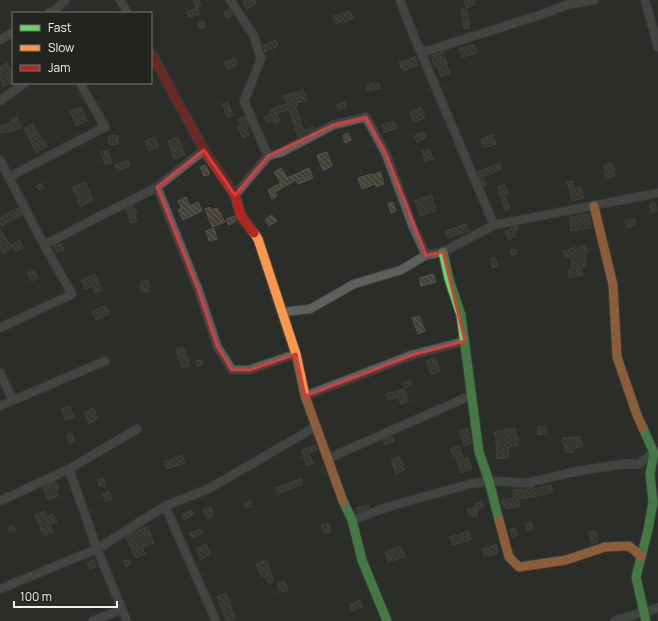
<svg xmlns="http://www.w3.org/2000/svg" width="658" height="621" font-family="Manrope,sans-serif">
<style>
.building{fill:url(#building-back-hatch);stroke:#535450}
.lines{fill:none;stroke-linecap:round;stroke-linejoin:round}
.street-casing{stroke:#474845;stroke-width:10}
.fast-casing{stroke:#474845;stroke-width:11}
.slow-casing{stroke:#474845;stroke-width:11}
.jam-casing{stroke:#474845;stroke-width:11}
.street{stroke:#5e605e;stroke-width:8}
.fast{stroke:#63d668;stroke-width:9}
.slow{stroke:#ff974d;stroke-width:9}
.jam{stroke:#b3261e;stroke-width:9}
.marked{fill:none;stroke:#d93c3c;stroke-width:3;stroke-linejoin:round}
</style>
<defs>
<pattern id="building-back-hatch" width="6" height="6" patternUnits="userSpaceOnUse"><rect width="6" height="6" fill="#434235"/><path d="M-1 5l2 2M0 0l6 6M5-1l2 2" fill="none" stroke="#5e5e53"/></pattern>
</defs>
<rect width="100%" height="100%" fill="#2b2d29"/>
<path class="building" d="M193,0H199L201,6L196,8Z
M247,0H255L256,5L246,9L243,1Z
M464,0H474L475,5L466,8Z
M197,8L199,14L189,17L187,12Z
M229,9L234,15L226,18L224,11Z
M461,9H467L470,28L464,29Z
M350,11L353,19L336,24L333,16Z
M203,21L206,27L200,29L198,23Z
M276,40L278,46L265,52L263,45Z
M474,44L477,53L462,57L459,49Z
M443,52L450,74L441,77L438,66L435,67L431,56Z
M415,57L418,65L403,71L399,63Z
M235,58L238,65L227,69L224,62Z
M7,63L13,73V77L11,79L12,82L3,87L1,83L2,82L0,78V67Z
M378,82L380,88L368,91L366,85Z
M303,90L307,101L297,103L298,105L295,106L304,131L313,127L314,129L298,137L289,110L277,113L280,121L274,124L273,120L267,123L264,117L272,112L271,109L287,104L284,96Z
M228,102L233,115L227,117L222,104Z
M345,102L347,107L338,110L336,105Z
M81,107L87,121L76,126L70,111Z
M421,108L425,118L413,122L410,112Z
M245,116L249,127L247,128L250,134L243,138L237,127L241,124L238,120Z
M17,117L22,127L12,131L0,133V126L12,123L11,119Z
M394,121L397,128L384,133L381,125Z
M33,123L42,141L43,140L47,146L36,153L24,128Z
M424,132L426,138L417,142L415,135Z
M348,133L351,140L345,143L343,135Z
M493,134L496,144L484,148L481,139Z
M118,135V144L109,145L108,136Z
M155,137L159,147L149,151L145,141Z
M178,137L185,155L174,159L168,141Z
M430,149L433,159L425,161L422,151Z
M108,150L112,163L105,165L101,152Z
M327,152L332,166L323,170L317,155Z
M128,160L130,166L117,171L115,165Z
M500,163L502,169L483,177L486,185L484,186L477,172Z
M613,163L615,176L606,179L604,165Z
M206,166L210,174L204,176L200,167L206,165Z
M281,168L287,178L309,168L313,178L298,184L296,180L275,192L277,196L272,199L268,190L281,183L274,172Z
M380,172L384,184L376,187L375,184L362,189L358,178L371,174L372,175Z
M573,181L574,189L581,187L584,198L572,201L567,182Z
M86,182L93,201L80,206L73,187Z
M41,183L44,188L40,191L36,187Z
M505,185L508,194L505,195L510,209L505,211L497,187Z
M432,195L436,211L420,216L415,200Z
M186,197L190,206L198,202L202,211L183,220L178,210L182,208L178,201Z
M393,202L396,211L391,213L388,204Z
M655,202L657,211L651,213L649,204Z
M134,205L137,214L135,215L137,222L131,223L126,209Z
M210,207L212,210L217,208L225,222L212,227L205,209Z
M19,208L22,214L2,226L0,222V218L15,209Z
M589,214L591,228L571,231L569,217Z
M272,215L277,221L269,226L265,220Z
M234,216L236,221L229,225L226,219Z
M634,218L636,225L627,228L625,221Z
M466,224L469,231L447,238L445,231Z
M517,226L518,230L514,231L516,237L508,240L505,231L511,229L510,227Z
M214,228L217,239L209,241L206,231Z
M0,229L12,248L3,254L0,249Z
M20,240L23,248L15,252L11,245Z
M62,244L64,250L56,252L54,246Z
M585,245L588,253L585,254L586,266L581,267L583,275L569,278L568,270L572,269L571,257L564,258L563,251Z
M516,249L517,254L512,256L510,250Z
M496,258L498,267L493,268L490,259Z
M34,270L38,278L31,281L28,273Z
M95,274L102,290L95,293L92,287L85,289L81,279Z
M433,274L436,282L421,286L419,278Z
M141,281H149V292H141Z
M106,306L110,314L96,320L92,311Z
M419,316L425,331L418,334L412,318Z
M184,347L190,366L182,368L176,349Z
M436,358L440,372L431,375L426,361Z
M202,360L203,365L197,366L196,361Z
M410,380L412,385L405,388L403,383Z
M404,389L409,401L401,404L398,397L388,400L385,394Z
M70,406L74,417L65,420L61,409Z
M93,408L98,419L89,423L84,413Z
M546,426L547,434L538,435L537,427Z
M468,428L471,444L464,446L459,431Z
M515,428L519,445L508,447L509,458L497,459L496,447H497L494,432Z
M72,433L74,441L69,443L67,435Z
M392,436L395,441L385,445L383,440Z
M580,436L583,446L573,449L574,452L566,453L562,438L570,437V438Z
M315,445L317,450L309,453L313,463L307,466L301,450Z
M459,446L464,459L468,457L472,469L461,473L455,455H453L450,449Z
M182,455L185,463L167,469L164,462Z
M400,457L405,470L396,474L391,460Z
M98,479H104L105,486L99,487Z
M301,479L303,484L278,494L275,488Z
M56,481L59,489L56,491L58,496L48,500L43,487Z
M551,485L553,492L534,497L518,499L520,506L505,509V506L503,507L501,500L514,498L513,490L527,489L533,487V489Z
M109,492L112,500L105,502L103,494Z
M250,501L252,506L246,508L244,503Z
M482,501L484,507L477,510L475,504Z
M368,505L369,508L357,512L356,508Z
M211,507L214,516L207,519L203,510Z
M475,507L478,516L470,518L467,509Z
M191,510L194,515L184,519L182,514Z
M45,511L47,516L53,514L57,522L50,525L53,532L44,536L35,515Z
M531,521L533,529L528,531L525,523Z
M328,523L331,532L324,534L321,525Z
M13,525L16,530L10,533L8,527Z
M147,526L154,543L142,547L145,554L135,558L126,537L136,531Z
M515,528L517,535L512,537L510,530Z
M200,529L202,534L192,538L190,533Z
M469,531L471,540L453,545L450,537Z
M596,531L598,542L591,544L589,532Z
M206,544L211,555L200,559L196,548Z
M496,545L498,553L485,557L482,549Z
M401,546L405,557L388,562L385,551Z
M94,560L96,567L90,569L87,563Z
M129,560L131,565L126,567L124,561Z
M266,560L274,581L268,583L265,576L262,577L256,564Z
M285,581L288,590L279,593L277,583Z
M226,593L235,619L229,621H226L217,596Z
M360,600L363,607L352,611L350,604Z"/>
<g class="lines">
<defs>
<path id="street" d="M120,0L128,13
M230,0L254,36L261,59L244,101L268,156
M400,0L411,29L494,225
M645,0L658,47
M49,13L55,10L66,0
M0,40L13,32
M420,50L427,51L546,13L569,4L594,0
M0,101L25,83
M0,160L44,245L72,294L0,328
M9,177L105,127L80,83
M157,187L198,289L217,346L232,370H249L296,354
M235,195L268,156L282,152L333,125L366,117L386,154L413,227L426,255
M44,245L157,187L204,150
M282,312L310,309L354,284L401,270L426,255L443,252L494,225L658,193
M0,373L13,400
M305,396L412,355L465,341
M0,406L105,361
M329,458L472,395
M69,469L97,549L127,621
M0,501L69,469L137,429
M165,506L216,621
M352,520L391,506L470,484L489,481L527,483L573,472L623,464H639L655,451
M0,589L97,549L165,506L208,489L317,426
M93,621L122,609
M615,621L620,619L658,608"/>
<path id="fast" d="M443,252L449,279L461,315L479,452L489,481L499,520
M643,428L654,453L650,474L653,502L648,530L636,577L646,621
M343,501L352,520L362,560L387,621"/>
<path id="slow" d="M594,206L613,285L617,357L637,415L643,428
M254,233L258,239L296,354L305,396L343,501
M499,520L509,557L519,567L566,560L605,547L629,546L641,556"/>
<path id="jam" d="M151,53L204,150L235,195L241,216L254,233"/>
</defs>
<use href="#street" class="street-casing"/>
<use href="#fast" class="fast-casing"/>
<use href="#slow" class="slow-casing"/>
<use href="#jam" class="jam-casing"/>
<use href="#street" class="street"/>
<use href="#fast" class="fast"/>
<use href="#slow" class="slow"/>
<use href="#jam" class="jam"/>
</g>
<path d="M0 0H658V621H0ZM366,117L386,154L426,255L443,252L465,341L412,355L305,396L296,354L249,370H232L217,346L198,289L157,187L204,150L235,195L268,156L333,125Z" fill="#2b2d29" fill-opacity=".55" fill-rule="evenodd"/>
<path class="marked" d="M366,117L386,154L426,255L443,252L465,341L412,355L305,396L296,354L249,370H232L217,346L198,289L157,187L204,150L235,195L268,156L333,125Z"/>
<rect x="12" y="12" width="140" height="72" fill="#22251f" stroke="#747771"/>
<rect x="20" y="25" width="20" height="6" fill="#63d668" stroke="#747771"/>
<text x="48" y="32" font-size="12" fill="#f0f1ed">Fast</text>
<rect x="20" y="45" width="20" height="6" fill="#ff974d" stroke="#747771"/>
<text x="48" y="52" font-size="12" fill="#f0f1ed">Slow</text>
<rect x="20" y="65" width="20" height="6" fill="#b3261e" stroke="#747771"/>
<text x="48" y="72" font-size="12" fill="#f0f1ed">Jam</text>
<path d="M14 601v6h103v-6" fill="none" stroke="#f0f1ed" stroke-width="2"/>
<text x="20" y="601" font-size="12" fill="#f0f1ed" stroke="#22251f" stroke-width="3" paint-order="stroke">100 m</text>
</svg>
